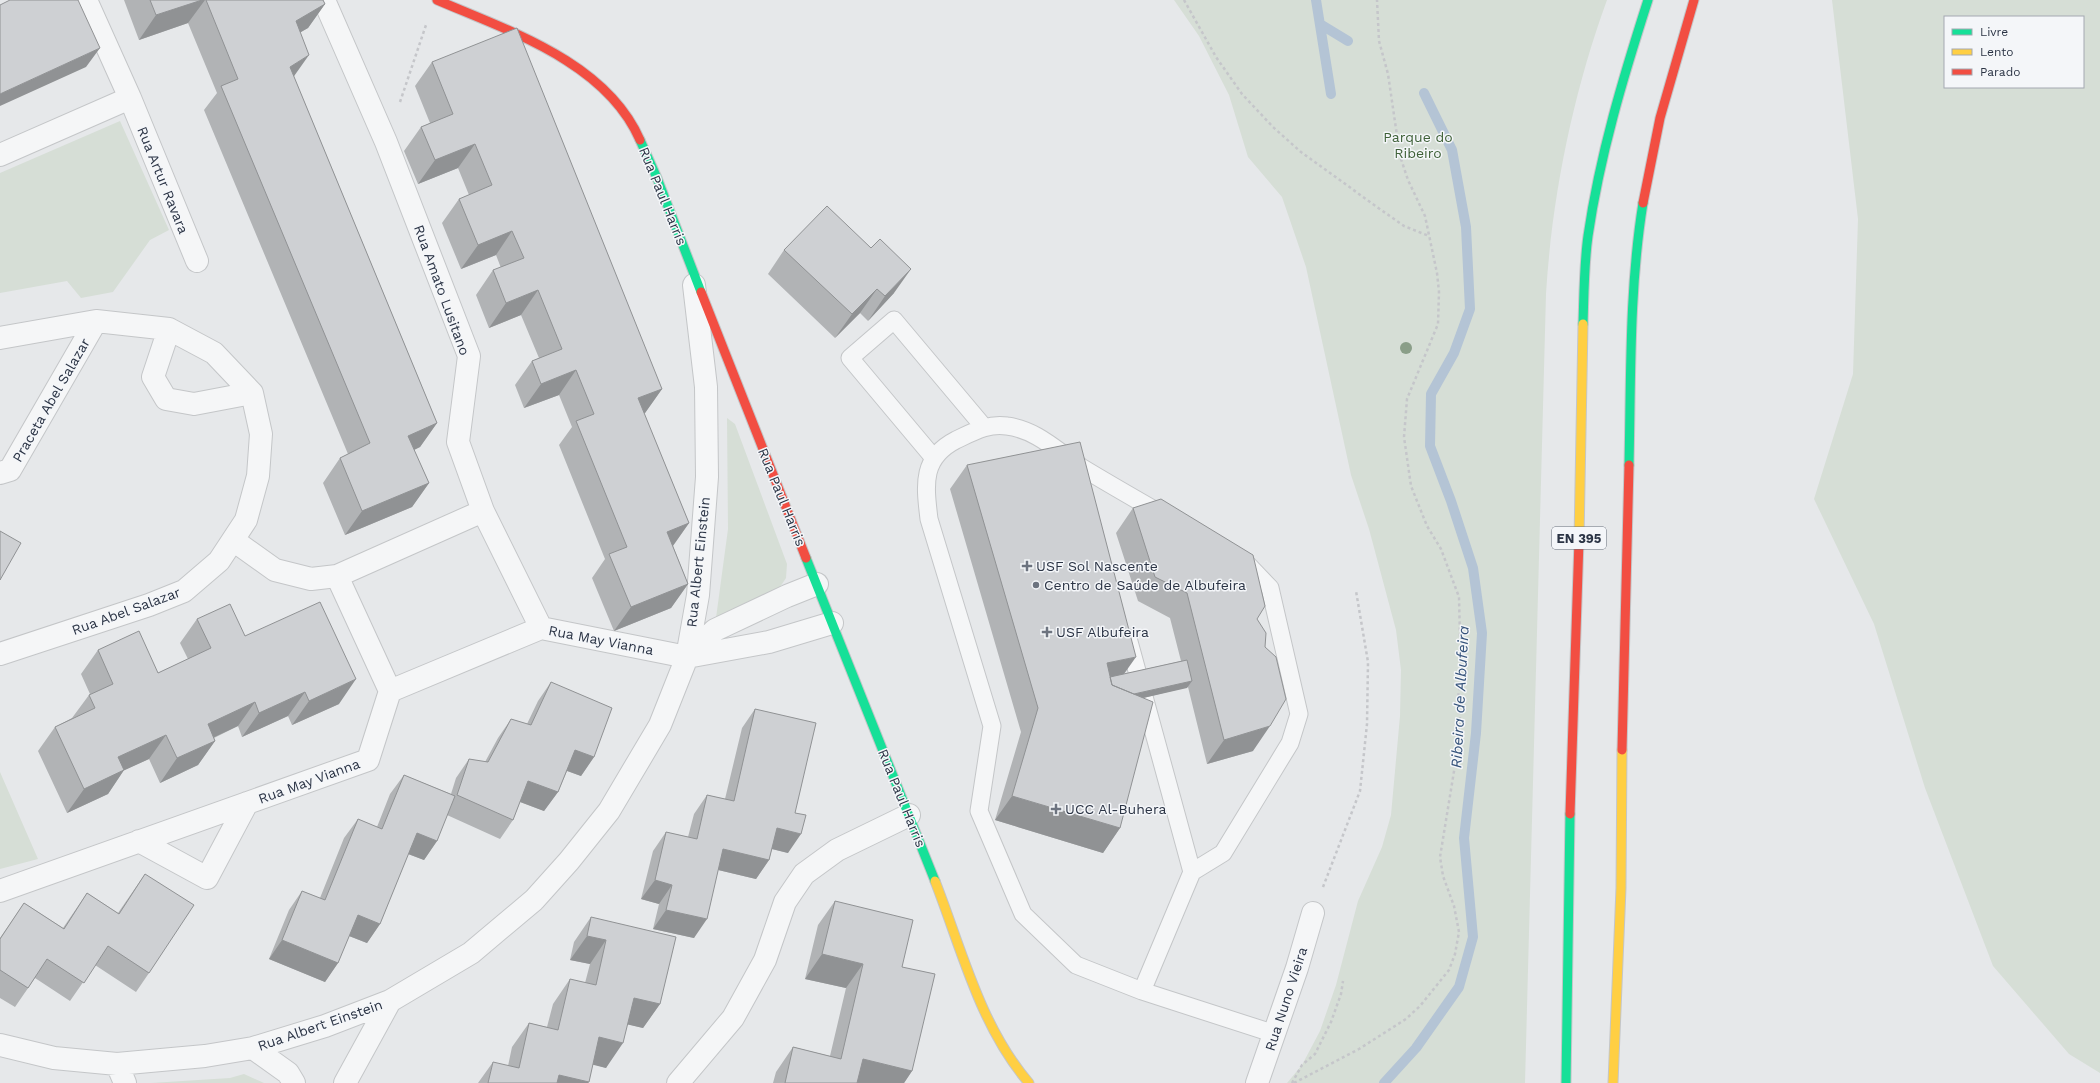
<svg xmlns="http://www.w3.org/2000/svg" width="2100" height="1083" font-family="'Work Sans',sans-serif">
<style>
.green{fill:#d6ded6;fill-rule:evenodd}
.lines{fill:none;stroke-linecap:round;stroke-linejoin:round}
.stream{stroke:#b4c4d5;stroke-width:10}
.lane-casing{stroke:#c4c6c8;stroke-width:19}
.street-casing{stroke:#c4c6c8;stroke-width:24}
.fast-casing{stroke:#c4c6c8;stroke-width:11}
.slow-casing{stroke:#c4c6c8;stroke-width:11}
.jam-casing{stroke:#c4c6c8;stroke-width:11}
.path{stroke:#c5c6ca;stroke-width:2.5;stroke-dasharray:3 3;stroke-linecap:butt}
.lane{stroke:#f5f6f7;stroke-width:17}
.street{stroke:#f5f6f7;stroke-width:22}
.fast{stroke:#16e098;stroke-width:9}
.slow{stroke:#ffcf43;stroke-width:9}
.jam{stroke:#f24e42;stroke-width:9}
.tree{fill:#8a9e88}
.wall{fill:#b1b3b5}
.shaded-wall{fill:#909294}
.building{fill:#ced0d3;stroke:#909294}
.poi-dot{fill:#6c737f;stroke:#f4f6f9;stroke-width:1.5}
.labels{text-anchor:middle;stroke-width:3;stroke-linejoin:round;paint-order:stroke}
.shield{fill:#f4f6f9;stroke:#676e7b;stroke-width:1}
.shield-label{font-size:13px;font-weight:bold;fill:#2b3445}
.park-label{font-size:14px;fill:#3f6138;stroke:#f4f6f9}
.street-label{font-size:14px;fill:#2b3445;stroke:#f4f6f9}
.poi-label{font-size:14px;fill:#2b3445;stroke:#f4f6f9;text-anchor:start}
.water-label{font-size:15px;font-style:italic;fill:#34527a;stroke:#f4f6f9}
</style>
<rect width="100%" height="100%" fill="#e6e8ea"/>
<path class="green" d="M1174,0H1607C1573,93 1552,196 1546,294L1525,1083H1287L1302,1065L1320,1031L1336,985L1358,901L1382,847L1391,815L1400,716L1401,670L1396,630L1369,529L1351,475L1306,267L1282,197L1248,157L1229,95L1199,36Z
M1832,0H2100V1073L2069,1054L1993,966L1925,788L1874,624L1814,499L1853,374L1858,219ZM1945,17H2083V87H1945Z
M120,121L169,230L150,240L113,292L81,298L67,281L0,293V173Z
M727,418L735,424L787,564L786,578L778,590L716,618L728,529Z
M0,772L38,859L0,869Z
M244,1074L264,1083H151L230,1078Z"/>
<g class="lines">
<path class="stream" d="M1316,0L1331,94
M1320,24L1348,41
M1384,1083L1416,1048L1459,987L1473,937L1464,838L1476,733L1482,633L1473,568L1451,501L1430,446L1431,394L1454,353L1470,309L1466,227L1452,150L1424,93"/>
<defs>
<path id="lane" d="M933,457L850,358L894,320L983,426
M1165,516C1137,500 1109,484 1081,467C1057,451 1037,430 1007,426C988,423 973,432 956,440C921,458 925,485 929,519L992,726L979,811L1023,914L1076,965L1142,991L1275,1034
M1128,638L1192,872
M1142,991L1192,872L1223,853L1290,743L1299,714L1270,588L1248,565L1240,560"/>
<path id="street" d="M86,0L130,98L197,261
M324,0L386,142L469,356L458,442L483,511L541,628
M0,155L130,98
M169,329L153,377L166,399L194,404L252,393
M0,338L96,321L169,329L214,353L252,393L261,434L258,476L246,520L219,561L184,591L149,605L0,654
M0,473L10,470L96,321
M233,540L275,570L311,579L337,576
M687,657L715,630L787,596L817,584
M390,691L337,576L483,511
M139,841L207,878L247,803
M0,891L368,760L390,691L541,628L687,657L769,642L832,623
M0,1045L54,1058L117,1064L205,1056L253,1048L325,1026L390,1001L471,953L534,900L569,861L609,811L660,725L687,657L698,595L707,477L706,387L694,285
M253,1048L288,1073L294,1083
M117,1064L125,1083
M345,1083L390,1001
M678,1083L733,1018L765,960L785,902L804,874L837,850L909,815
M1257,1083L1297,968L1313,913"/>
<path id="fast" d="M640,140L657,178L701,292
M1583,324C1584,295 1584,264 1588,236C1600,154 1623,78 1648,0
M1629,465C1631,378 1629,289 1643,203
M806,558L935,881
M1566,1083L1570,814"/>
<path id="slow" d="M1579,540L1583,324
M935,881C962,950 980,1026 1029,1083
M1613,1083L1621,888L1622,750"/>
<path id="jam" d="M437,0C509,31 606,62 640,140
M1643,203L1660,118L1694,0
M701,292L806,558
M1622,750L1629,465
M1570,814L1579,540"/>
</defs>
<use href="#lane" class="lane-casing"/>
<use href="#street" class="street-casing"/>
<use href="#fast" class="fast-casing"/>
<use href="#slow" class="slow-casing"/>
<use href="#jam" class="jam-casing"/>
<path class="path" d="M1184,0L1216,57L1242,94L1273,127L1301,152L1377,207L1404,226L1429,236
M400,102L426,25
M1323,887L1360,791L1367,724L1368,662L1356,591
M1292,1083L1302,1065L1315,1054L1331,1022L1341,994L1343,981
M1294,1083L1359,1049L1406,1019L1420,1006L1449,970L1455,954L1459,932L1454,906L1443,876L1440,857L1456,759L1460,717L1458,698L1461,678L1459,597L1441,549L1427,526L1411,486L1404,437L1407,399L1438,324L1439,292L1437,273L1425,216L1408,180L1400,156L1388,74L1379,41L1377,0"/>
<use href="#lane" class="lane"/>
<use href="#street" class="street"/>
<use href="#fast" class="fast"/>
<use href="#slow" class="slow"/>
<use href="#jam" class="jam"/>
</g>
<circle class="tree" cx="1406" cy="348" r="6"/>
<path class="wall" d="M124,0H323L325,4L308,28L300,32L294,77L437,423L420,447L414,450L429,483L412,507L345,535L323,483L340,458L348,454L204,110L217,93L188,23L139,40Z
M432,62L662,389L645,413L644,414L689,523L673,546L688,584L671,608L614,631L592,578L605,559L559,445L572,427L559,395L524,408L515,385L532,361L539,358L521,315L489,328L476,295L493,270L501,268L496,255L461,269L442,223L459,199L469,195L458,168L418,184L404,151L421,127L430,123L415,86Z
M784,250L894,293L868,321L860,313L835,338L768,274Z
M967,465L1124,674L1181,661L1170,618L1138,601L1116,533L1133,508L1257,619L1253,751L1207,764L1188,687L1143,698L1120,828L1103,853L995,820L1021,732L950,489Z
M197,619L245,636L339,704L292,725L288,716L242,737L238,726L214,738L215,741L198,765L160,783L149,759L124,770L108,794L67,813L38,751L55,727L72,718L89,695L90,694L81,674L98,650L158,673L188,659L180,643Z
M551,682L594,757L581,776L567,771L558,792L544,811L520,802L513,820L500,839L447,815L437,841L424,860L408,854L380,924L367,943L349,936L338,963L325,982L269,959L289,910L302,891L320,898L344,838L358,819L377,827L390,794L404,775L451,794L456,778L469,759L485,762L498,738L511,719L527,724L538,701Z
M755,709L795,813L788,853L772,849L769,860L756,879L718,870L694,938L653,929L659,904L641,899L653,851L666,832L688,837L694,814L707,795L725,799L742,728Z
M145,874L149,973L136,992L95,965L70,1001L35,978L15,1007L0,998V938L24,903L63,928L87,893L118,913Z
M835,901L902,967L912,1071L904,1083H773L776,1072L793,1047L830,1056L846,988L805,979L818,925Z
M591,917L660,1004L643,1028L627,1024L606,1068L593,1064L588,1083H488L508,1066L512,1047L529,1023L547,1027L553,1004L570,979L585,983L590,964L570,960L574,942Z
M493,1062L488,1083H478Z"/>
<path class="shaded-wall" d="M202,0H205L188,23L139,40L156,15Z
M325,4L308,28L279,45L296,21Z
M100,48L86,67L0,106V94Z
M309,55L292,79L290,67Z
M475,144L458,168L418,184L435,160Z
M512,231L496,255L461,269L478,245Z
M911,269L894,293L868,321L885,296Z
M877,289L860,313L835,338L852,314Z
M538,290L521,315L489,328L506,303Z
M576,370L559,395L524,408L541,384Z
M662,389L645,413L621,423L638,398Z
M437,423L420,447L391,461L408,436Z
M429,483L412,507L345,535L362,511Z
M689,523L672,547L667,532Z
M688,584L671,608L614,631L631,607Z
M1136,657L1119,681L1096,686L1107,663Z
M356,679L339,704L292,725L309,701Z
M1192,681L1187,688L1095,709L1100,702Z
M305,692L288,716L242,737L259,713Z
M255,702L238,726L191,748L208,724Z
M1270,726L1253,751L1207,764L1224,740Z
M166,735L149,759L101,781L118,757Z
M215,741L198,765L160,783L177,758Z
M575,750L594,757L581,776L562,769Z
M124,770L108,794L67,813L84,789Z
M528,781L558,792L544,811L515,800Z
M1012,796L1120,828L1103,853L995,820Z
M777,828L801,834L788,853L764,847Z
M417,833L437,841L424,860L403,852Z
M723,849L769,860L756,879L710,868Z
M655,880L672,885L659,904L641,899Z
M666,910L707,919L694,938L653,929Z
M358,915L380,924L367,943L344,934Z
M587,936L606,940L590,964L570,960Z
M282,940L338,963L325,982L269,959Z
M822,954L863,964L846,988L805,979Z
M634,998L660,1004L643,1028L617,1022Z
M599,1037L623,1043L606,1068L582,1062Z
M863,1059L912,1071L904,1083H846Z
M559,1075L589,1082L588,1083H553Z"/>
<path class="building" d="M10,0H78L100,48L0,94V5Z
M150,0H202L156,15Z
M206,0H323L325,4L296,21L309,55L290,67L437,423L408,436L429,483L362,511L340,458L370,443L221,86L238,79Z
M517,28L662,389L638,398L689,523L667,532L688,584L631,607L609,554L627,547L576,421L594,414L576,370L541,384L532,361L562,349L538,290L506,303L493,270L524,258L512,231L478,245L459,199L492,185L475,144L435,160L421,127L453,114L432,62Z
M827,206L871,248L880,239L911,269L885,296L877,289L852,314L784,250Z
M1080,442L1136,657L1107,663L1112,685L1153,702L1120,828L1012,796L1038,708L967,465Z
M1161,499L1253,555L1265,606L1257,619L1266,633L1265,647L1276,657L1286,699L1270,726L1224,740L1187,593L1155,577L1133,508Z
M0,531L21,543L0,580Z
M320,602L356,679L309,701L305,692L259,713L255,702L208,724L215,741L177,758L166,735L118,757L124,770L84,789L55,727L95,708L89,695L113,684L98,650L139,631L158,673L211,648L197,619L230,604L245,636Z
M1187,660L1192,681L1134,694L1112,685L1110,677Z
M551,682L612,708L594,757L575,750L558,792L528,781L513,820L457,795L469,759L488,762L511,719L531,725Z
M755,709L816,723L795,813L806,815L801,834L777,828L769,860L723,849L707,919L666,910L672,885L655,880L666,832L697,839L707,795L734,801Z
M404,775L455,796L437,841L417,833L380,924L358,915L338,963L282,940L302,891L325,900L358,819L382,829Z
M145,874L194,905L149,973L108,946L84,983L47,959L28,988L0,970V939L24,903L64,929L87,893L119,914Z
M835,901L913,920L902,967L935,974L912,1071L863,1059L857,1083H785L793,1047L841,1059L863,964L822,954Z
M591,917L676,937L660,1004L634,998L623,1043L599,1037L589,1082L559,1075L557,1083H488L493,1062L519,1068L529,1023L558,1030L570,979L596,985L606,940L587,936Z"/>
<g class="poi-dot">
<path d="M1025 560h4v4h4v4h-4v4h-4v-4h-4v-4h4z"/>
<circle cx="1036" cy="585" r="4"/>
<path d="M1045 626h4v4h4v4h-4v4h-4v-4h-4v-4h4z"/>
<path d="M1054 803h4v4h4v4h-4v4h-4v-4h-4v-4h4z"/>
</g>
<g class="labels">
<rect class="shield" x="1552" y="527" width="54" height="22" rx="3"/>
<g class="shield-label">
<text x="1579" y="543">EN 395</text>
</g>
<g class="park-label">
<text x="1418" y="142">Parque do<tspan x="1418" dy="16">Ribeiro</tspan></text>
</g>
<g class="street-label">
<text transform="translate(163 180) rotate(68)" y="5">Rua Artur Ravara</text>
<text transform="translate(663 196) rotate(68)" y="5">Rua Paul Harris</text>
<text transform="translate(442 290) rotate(70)" y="5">Rua Amato Lusitano</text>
<text transform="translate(51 400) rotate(-60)" y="5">Praceta Abel Salazar</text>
<text transform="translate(782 497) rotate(68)" y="5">Rua Paul Harris</text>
<text transform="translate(698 562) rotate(-84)" y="5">Rua Albert Einstein</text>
<text transform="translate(126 611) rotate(-20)" y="5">Rua Abel Salazar</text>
<text transform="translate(601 640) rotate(11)" y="5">Rua May Vianna</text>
<text transform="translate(309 781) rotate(-20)" y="5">Rua May Vianna</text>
<text transform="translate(902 798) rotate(68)" y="5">Rua Paul Harris</text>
<text transform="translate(1286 999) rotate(-72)" y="5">Rua Nuno Vieira</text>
<text transform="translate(320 1025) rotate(-19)" y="5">Rua Albert Einstein</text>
</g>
<g class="poi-label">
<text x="1036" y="571">USF Sol Nascente</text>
<text x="1044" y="590">Centro de Saúde de Albufeira</text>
<text x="1056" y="637">USF Albufeira</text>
<text x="1065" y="814">UCC Al-Buhera</text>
</g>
<g class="water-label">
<text transform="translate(1460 697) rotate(-87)" y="5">Ribeira de Albufeira</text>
</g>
</g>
<rect x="1944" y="16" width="140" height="72" fill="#f4f6f9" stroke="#a4a8b1"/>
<rect x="1952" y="29" width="20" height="6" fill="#16e098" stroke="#a4a8b1"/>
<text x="1980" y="36" font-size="12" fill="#2b3445">Livre</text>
<rect x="1952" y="49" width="20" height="6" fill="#ffcf43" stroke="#a4a8b1"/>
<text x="1980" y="56" font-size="12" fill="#2b3445">Lento</text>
<rect x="1952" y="69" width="20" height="6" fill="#f24e42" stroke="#a4a8b1"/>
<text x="1980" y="76" font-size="12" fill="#2b3445">Parado</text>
</svg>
